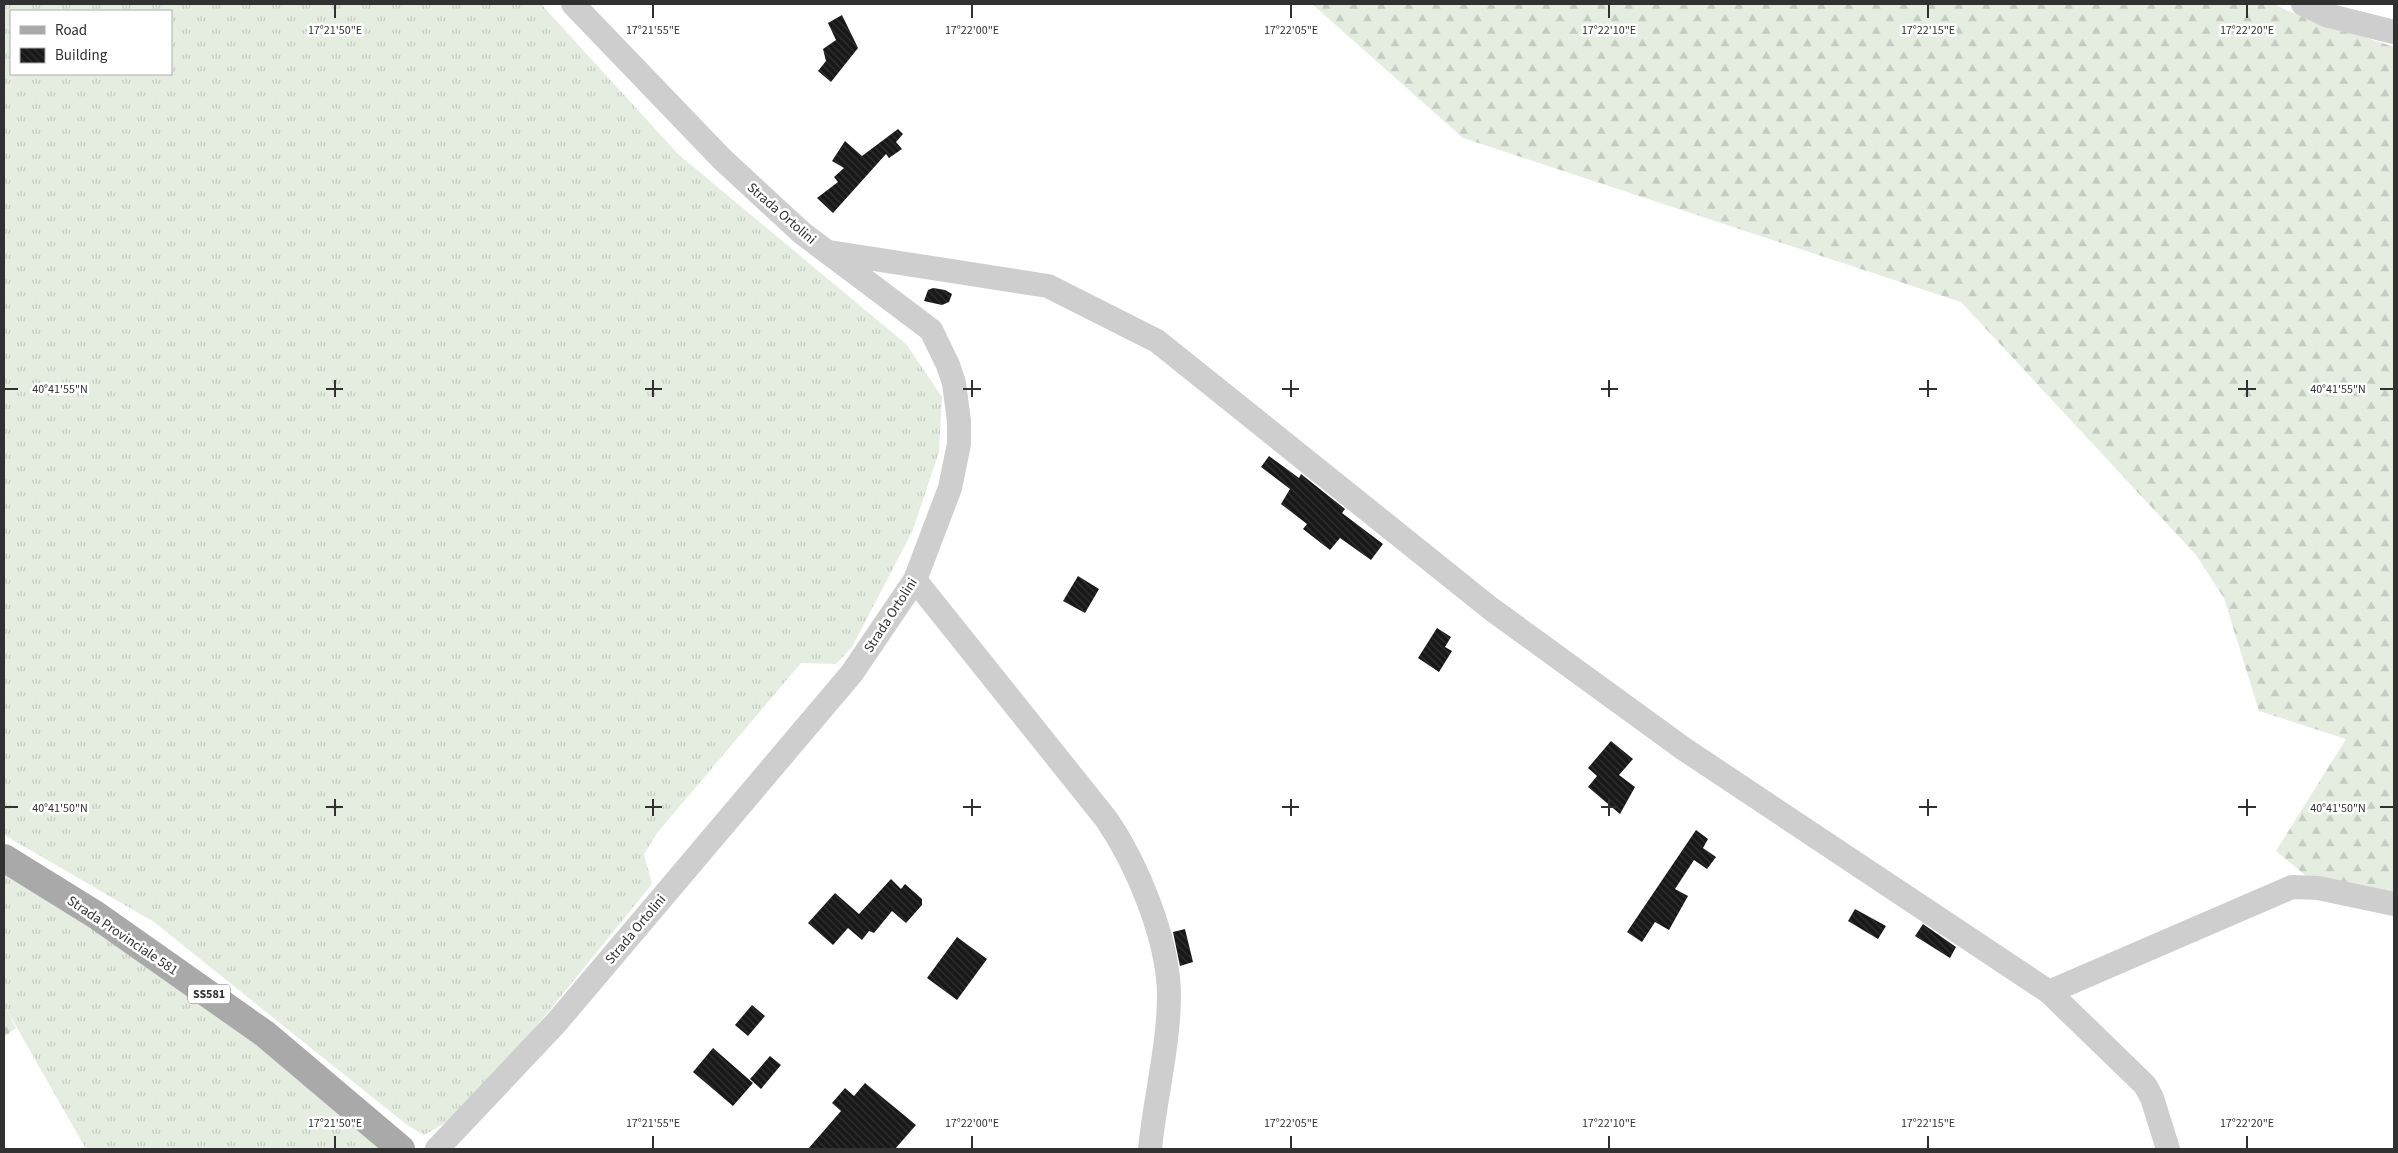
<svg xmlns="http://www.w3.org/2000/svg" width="2398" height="1153" font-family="'Source Sans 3',sans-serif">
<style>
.grass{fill:url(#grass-tufts);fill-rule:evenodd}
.forest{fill:url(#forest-firs)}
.building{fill:url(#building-back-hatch)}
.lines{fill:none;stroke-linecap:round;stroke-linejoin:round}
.minor{stroke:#cecece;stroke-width:24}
.major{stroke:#a9a9a9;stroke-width:28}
.ticks{fill:none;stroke:#313131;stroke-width:2}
.labels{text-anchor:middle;stroke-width:5;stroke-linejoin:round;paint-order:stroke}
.shield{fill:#fff;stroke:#6f6f6f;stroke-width:1}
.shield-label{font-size:12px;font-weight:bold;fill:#313131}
.street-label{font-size:14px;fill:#313131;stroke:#fff}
.ticks-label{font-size:12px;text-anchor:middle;fill:#313131;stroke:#fff;stroke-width:5;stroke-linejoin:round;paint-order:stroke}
</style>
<defs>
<pattern id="grass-tufts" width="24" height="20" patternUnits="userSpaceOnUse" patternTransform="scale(1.25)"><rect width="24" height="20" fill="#e4ede0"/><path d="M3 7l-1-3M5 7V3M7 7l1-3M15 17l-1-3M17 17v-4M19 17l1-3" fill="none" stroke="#c4ccc1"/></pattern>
<pattern id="forest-firs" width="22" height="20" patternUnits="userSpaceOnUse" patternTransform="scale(1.25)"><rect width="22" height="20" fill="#e4ede0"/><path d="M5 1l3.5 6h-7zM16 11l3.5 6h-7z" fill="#c4ccc1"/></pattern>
<pattern id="building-back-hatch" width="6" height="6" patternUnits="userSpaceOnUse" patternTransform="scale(1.25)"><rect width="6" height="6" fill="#181818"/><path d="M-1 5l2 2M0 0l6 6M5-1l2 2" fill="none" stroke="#313131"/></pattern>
</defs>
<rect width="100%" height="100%" fill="#fff"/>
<path class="grass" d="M4,4H541L678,154L906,344L942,397L939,452L913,530L852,647L836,664L801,663L657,833L644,854L652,884L523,1043L447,1122L424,1135L407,1125L154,922L4,835ZM11,11H171V74H11Z
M4,867L166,967L385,1149H86L4,1005Z"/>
<path class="forest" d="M1312,4H2274L2288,11L2394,47V899L2311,880L2276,851L2346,739L2259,711L2224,598L2196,555L1961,302L1463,138Z
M4,1005L16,1028L4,1037Z"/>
<path class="building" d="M842,15L858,48L831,82L818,71L826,61L823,49L836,40L828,23Z
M898,129L903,134L896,142L902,149L889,158L886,154L833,213L817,198L838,182L834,177L844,168L832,161L845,141L862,156Z
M933,288L945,290L952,294L949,302L942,305L924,301L928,290Z
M1269,456L1299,478L1301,474L1345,509L1342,513L1383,544L1371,560L1340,538L1330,550L1303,529L1307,524L1281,504L1290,489L1261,467Z
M1078,576L1099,589L1085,613L1063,601Z
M1437,628L1451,637L1445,647L1452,651L1439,672L1418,658Z
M1611,741L1633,759L1619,775L1635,787L1620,814L1588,787L1597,776L1588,768Z
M1696,830L1708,839L1703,848L1716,857L1707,869L1694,860L1675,889L1688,896L1669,930L1655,922L1642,942L1627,932Z
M891,879L901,889L905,884L922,899V905L906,923L892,911L874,933L869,931L862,940L848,928L833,945L808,923L835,893L859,914Z
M1855,909L1886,926L1878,939L1848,921Z
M1923,924L1956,947L1950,958L1915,936Z
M1185,929L1193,962L1180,966L1173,932Z
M957,937L987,959L957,1000L927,978Z
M752,1005L765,1016L748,1036L735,1025Z
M713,1048L753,1083L733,1106L693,1072Z
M770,1056L781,1065L761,1089L750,1079Z
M865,1083L916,1125L895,1149H808L841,1111L832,1103L845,1088L854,1096Z"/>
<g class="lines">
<path class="minor" d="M2303,4L2326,15L2394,32
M829,252L1048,286L1157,341L1490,608L1684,749L2049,992L2145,1085L2152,1098L2168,1149
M915,580L1107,820C1138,866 1168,939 1169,994C1169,1046 1155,1098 1150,1149
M2049,992L2292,887L2318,888L2394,904
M437,1149L556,1023L852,673L915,580L950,488L959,444V421L954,383L948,365L931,330L802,233L722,159L573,4"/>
<path class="major" d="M4,858L96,915L265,1034L401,1149"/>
</g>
<path class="ticks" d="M335,5V18M653,5V18M972,5V18M1291,5V18M1609,5V18M1928,5V18M2247,5V18M335,380V397M653,380V397M972,380V397M1291,380V397M1609,380V397M1928,380V397M2247,380V397M5,389H18M326,389H343M645,389H662M963,389H981M1282,389H1299M1601,389H1618M1919,389H1937M2238,389H2256M2380,389H2393M335,799V816M653,799V816M972,799V816M1291,799V816M1609,799V816M1928,799V816M2247,799V816M5,807H18M326,807H343M645,807H662M963,807H981M1282,807H1299M1601,807H1618M1919,807H1937M2238,807H2256M2380,807H2393M335,1136V1148M653,1136V1148M972,1136V1148M1291,1136V1148M1609,1136V1148M1928,1136V1148M2247,1136V1148"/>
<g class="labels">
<rect class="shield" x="188" y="984.5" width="42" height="19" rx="4"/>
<g class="shield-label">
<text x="209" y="998">SS581</text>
</g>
<g class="street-label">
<text transform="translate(782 213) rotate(41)" y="5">Strada Ortolini</text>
<text transform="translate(890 615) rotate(-57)" y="5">Strada Ortolini</text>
<text transform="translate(635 929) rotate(-50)" y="5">Strada Ortolini</text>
<text transform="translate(123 935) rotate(34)" y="5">Strada Provinciale 581</text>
</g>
</g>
<g class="ticks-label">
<text x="335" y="34">17°21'50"E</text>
<text x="653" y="34">17°21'55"E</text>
<text x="972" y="34">17°22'00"E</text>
<text x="1291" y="34">17°22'05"E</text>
<text x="1609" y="34">17°22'10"E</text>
<text x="1928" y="34">17°22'15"E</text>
<text x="2247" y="34">17°22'20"E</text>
<text x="60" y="393">40°41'55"N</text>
<text x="2338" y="393">40°41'55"N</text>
<text x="60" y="812">40°41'50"N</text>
<text x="2338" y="812">40°41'50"N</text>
<text x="335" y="1127">17°21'50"E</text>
<text x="653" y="1127">17°21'55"E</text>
<text x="972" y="1127">17°22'00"E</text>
<text x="1291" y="1127">17°22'05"E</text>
<text x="1609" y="1127">17°22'10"E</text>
<text x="1928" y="1127">17°22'15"E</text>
<text x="2247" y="1127">17°22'20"E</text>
</g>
<rect width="2398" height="1153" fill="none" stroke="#313131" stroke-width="10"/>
<rect x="10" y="10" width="162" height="65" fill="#ffffff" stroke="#adadad"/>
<rect x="20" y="26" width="25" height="8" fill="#a9a9a9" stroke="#adadad"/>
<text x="55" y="35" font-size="15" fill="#313131">Road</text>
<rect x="20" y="48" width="25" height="15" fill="url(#building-back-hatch)" stroke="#adadad"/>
<text x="55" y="60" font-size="15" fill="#313131">Building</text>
</svg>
